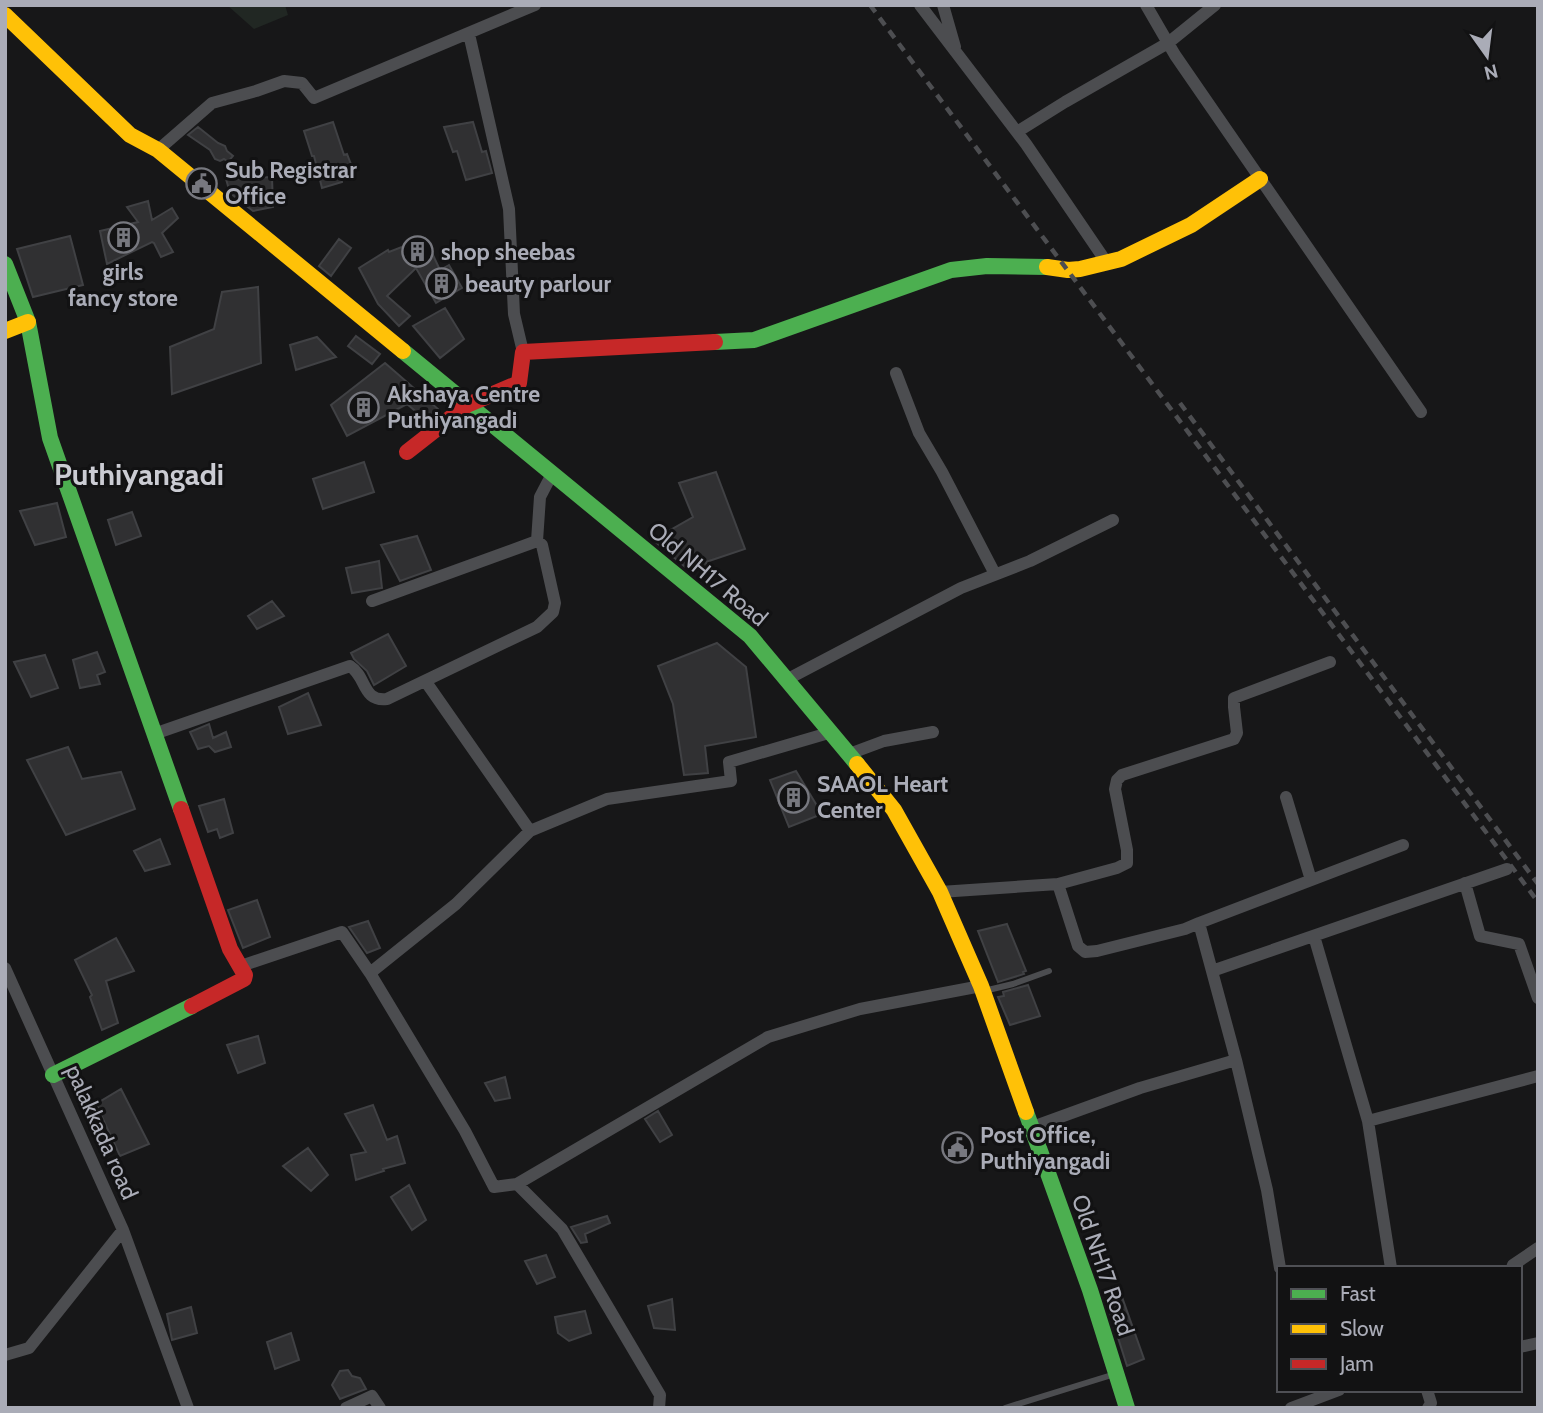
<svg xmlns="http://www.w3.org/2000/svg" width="1543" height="1413" font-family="Cabin,sans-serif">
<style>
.green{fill:#212723}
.building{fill:#303032;stroke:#404144;stroke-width:2}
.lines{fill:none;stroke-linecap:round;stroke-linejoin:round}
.lane{stroke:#4c4d50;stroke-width:6}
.street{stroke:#4c4d50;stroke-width:12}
.fast{stroke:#4caf50;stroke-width:16}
.slow{stroke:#ffc107;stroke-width:16}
.jam{stroke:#c62828;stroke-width:16}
.rail{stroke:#4d4e51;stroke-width:4.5;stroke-dasharray:9 7;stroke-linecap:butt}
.labels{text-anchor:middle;stroke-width:6;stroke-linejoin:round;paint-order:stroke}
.poi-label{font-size:23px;font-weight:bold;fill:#aaacb7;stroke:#121213;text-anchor:start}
.street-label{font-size:23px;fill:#aaacb7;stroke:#121213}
.district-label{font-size:30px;font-weight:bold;fill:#cbccd3;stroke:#121213}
</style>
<rect width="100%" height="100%" fill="#171718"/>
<path class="green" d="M227,5H285L288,15L254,29Z"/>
<path class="building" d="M333,122L344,155L347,154L352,167L341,171L342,182L322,188L314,156H312L304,131Z
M473,122L482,152L486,151L492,173L466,180L457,151L453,152L444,127Z
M198,127L218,143L225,146L227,151L233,156L228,162L224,159L220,161L215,159L210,150L188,135Z
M272,177L273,207L253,211L230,193L226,179Z
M148,201L152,220L172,208L178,218L162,233L173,252L161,257L154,243L152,242L107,264L100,231L138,222L127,207Z
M70,236L83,285L33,297L17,249Z
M425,238L440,270L449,265L462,288L436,303L416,268L387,296L410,316L399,326L378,304L359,268L388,250L389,252Z
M339,239L351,248L331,276L319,266Z
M258,287L261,363L172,394L170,347L214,329L222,292Z
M445,308L464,339L440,358L413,326Z
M356,336L380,354L372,364L348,346Z
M317,337L336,357L296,370L290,345Z
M385,363L438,409L427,421L407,404L347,436L331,405Z
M364,462L374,492L323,509L313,479Z
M716,472L745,549L706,562L707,566L690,571L653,540L693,517L679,483Z
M57,503L66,537L35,545L20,511Z
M132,512L141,536L116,545L108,520Z
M417,536L431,570L400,581L381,545Z
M379,561L382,588L352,593L346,568Z
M272,601L284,616L257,629L248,616Z
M388,634L406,666L374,685L367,671L354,659L351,653Z
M717,643L746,667L756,737L705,746L708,773L684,775L673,704L658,666Z
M97,652L105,672L97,675L100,684L80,688L73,660Z
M45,655L58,688L31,697L14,662Z
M308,693L321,725L288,734L279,707Z
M209,724L213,738L226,732L231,747L215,752L209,746L198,749L190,732Z
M68,747L82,779L121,772L135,809L66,835L27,760Z
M796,771L822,814L789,827L770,780Z
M224,799L233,833L220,838L217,829L208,832L199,806Z
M160,839L170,864L145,871L134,851Z
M257,900L270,937L243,948L228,910Z
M368,921L380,948L367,953L349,927Z
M1007,924L1026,971L1023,972L1024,974L998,982L978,931Z
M116,938L134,971L106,981L118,1023L102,1030L90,997L92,995L75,960Z
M1028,985L1040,1016L1010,1025L998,997L1004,996L1003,992Z
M258,1036L265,1063L238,1073L227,1045Z
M505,1077L510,1098L495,1101L485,1083Z
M121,1089L149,1144L120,1156L96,1104Z
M373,1105L387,1140L397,1136L405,1163L383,1169L384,1171L356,1180L351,1155L366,1152L345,1114Z
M658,1111L672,1135L660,1142L645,1119Z
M308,1148L328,1175L311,1191L283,1166Z
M409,1185L426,1220L412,1230L391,1197Z
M607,1216L610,1223L585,1234L587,1242L581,1243L571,1227Z
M546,1255L555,1277L537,1284L525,1261Z
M1122,1297L1144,1359L1127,1366L1107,1303Z
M672,1299L675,1330L654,1328L648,1306Z
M191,1307L197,1333L172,1340L167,1314Z
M585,1311L591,1333L569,1341L558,1333L555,1317Z
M291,1333L299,1360L275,1369L267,1342Z
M348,1370L352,1376L360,1378L366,1389L340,1399L332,1385L340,1371Z"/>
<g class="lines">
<path class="lane" d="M984,991L1013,984L1049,971
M1005,1408L1115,1374"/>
<path class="street" d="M920,5L1026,144L1107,263
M943,5L955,47
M1146,5L1175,55L1421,412
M469,34L509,209L514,314L523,352
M1017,132L1065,102L1168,43L1215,5
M158,150L212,103L256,91L284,81L302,83L314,98L535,5
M896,373L919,433L942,472L995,574
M372,601L537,541
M786,680L961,588L1030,561L1113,520
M426,682L530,831
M154,734L350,666C367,677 362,702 387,699L537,627L553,612L555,603L542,545L537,541L540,497L552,474
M849,754L884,741L933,732
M1286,797L1311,880
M1465,883L1480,936L1519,944L1538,998
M1058,884L1078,946L1085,952L1097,951L1185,929L1199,923L1236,1060L1267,1190L1280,1268
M940,892L1058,884L1117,868L1127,863V850L1115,789L1117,780L1122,775L1234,739L1237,733L1234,707V698L1330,662
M1199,923L1403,845
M1314,936L1368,1121
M241,966L342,932L370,973L456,904L530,831L607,799L731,781L729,762L832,732
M5,968L123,1230L29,1348L5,1355
M1212,971L1507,869
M370,973L465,1131L494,1187L517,1184L768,1037L860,1009L981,986
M1030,1128L1140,1088L1236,1060
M517,1184L562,1229L660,1395L659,1408
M123,1230L188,1408
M1391,1268L1368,1121L1538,1076
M1512,1268L1513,1265L1538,1248
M1520,1347L1538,1343
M1427,1390L1431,1403L1428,1408
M346,1408L372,1396L380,1408
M1291,1408L1339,1390"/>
<path class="fast" d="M5,264L28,322L50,438L181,809
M715,342L754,340L951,270L987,266L1047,267
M403,351L750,636L857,764
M53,1075L192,1006
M1026,1112L1090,1290L1127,1408"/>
<path class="slow" d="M5,15L130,135L158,150L403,351
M1047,267L1068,270L1080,269L1121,259L1191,225L1260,179
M5,331L28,322
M857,764L894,810L940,892L981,986L1026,1112"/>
<path class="jam" d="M407,452L467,405L519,383L523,352L715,342
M181,809L230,949L245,975L244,979L192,1006"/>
<path class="rail" d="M870,5L1538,902
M1180,403L1538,884"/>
</g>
<defs>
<symbol id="civic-ring" viewBox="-11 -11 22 22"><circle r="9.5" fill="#121213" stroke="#77787f" stroke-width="1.5"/><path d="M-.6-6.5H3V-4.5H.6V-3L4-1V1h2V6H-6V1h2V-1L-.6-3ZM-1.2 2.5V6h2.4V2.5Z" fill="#77787f"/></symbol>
<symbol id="building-ring" viewBox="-11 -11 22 22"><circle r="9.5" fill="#121213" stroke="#77787f" stroke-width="1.5"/><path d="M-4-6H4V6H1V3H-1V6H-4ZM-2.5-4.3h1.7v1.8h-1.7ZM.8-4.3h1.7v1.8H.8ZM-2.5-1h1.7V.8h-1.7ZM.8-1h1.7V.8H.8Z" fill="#77787f"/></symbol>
</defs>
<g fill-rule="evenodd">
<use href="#civic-ring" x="184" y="166" width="35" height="35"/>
<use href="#building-ring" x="106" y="220" width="35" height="35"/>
<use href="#building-ring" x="400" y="234" width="35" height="35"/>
<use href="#building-ring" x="424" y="266" width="35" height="35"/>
<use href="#building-ring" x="346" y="390" width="35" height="35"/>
<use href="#building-ring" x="776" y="780" width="35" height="35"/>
<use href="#civic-ring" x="940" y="1130" width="35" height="35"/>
</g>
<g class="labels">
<g class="poi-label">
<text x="225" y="178">Sub Registrar<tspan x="225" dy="26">Office</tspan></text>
<text x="441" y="260">shop sheebas</text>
<text x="123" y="280" text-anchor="middle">girls<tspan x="123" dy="26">fancy store</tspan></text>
<text x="465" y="292">beauty parlour</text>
<text x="387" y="402">Akshaya Centre<tspan x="387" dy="26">Puthiyangadi</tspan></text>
<text x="817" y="792">SAAOL Heart<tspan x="817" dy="26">Center</tspan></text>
<text x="980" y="1143">Post Office,<tspan x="980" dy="26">Puthiyangadi</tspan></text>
</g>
<g class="street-label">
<text transform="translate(708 574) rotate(40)" y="8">Old NH17 Road</text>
<text transform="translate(102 1132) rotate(66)" y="8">palakkada road</text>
<text transform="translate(1103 1265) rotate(71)" y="8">Old NH17 Road</text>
</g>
<g class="district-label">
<text x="139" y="485">Puthiyangadi</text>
</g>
</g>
<rect width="1543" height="1413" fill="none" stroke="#aaacb7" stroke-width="14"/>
<rect x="1277" y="1266" width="245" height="126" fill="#121213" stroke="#4f5055" stroke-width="2"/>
<rect x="1291" y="1289" width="35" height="10" fill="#4caf50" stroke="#4f5055" stroke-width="2"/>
<text x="1340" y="1301" font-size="21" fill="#aaacb7">Fast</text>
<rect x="1291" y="1324" width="35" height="10" fill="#ffc107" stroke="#4f5055" stroke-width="2"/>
<text x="1340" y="1336" font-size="21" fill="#aaacb7">Slow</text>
<rect x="1291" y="1359" width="35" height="10" fill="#c62828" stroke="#4f5055" stroke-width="2"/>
<text x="1340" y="1371" font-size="21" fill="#aaacb7">Jam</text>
<g transform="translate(1487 56) rotate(166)" stroke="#121213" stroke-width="5" paint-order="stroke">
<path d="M0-5L12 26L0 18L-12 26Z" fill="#aaacb7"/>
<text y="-10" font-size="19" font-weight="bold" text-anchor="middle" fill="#aaacb7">N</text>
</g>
</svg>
